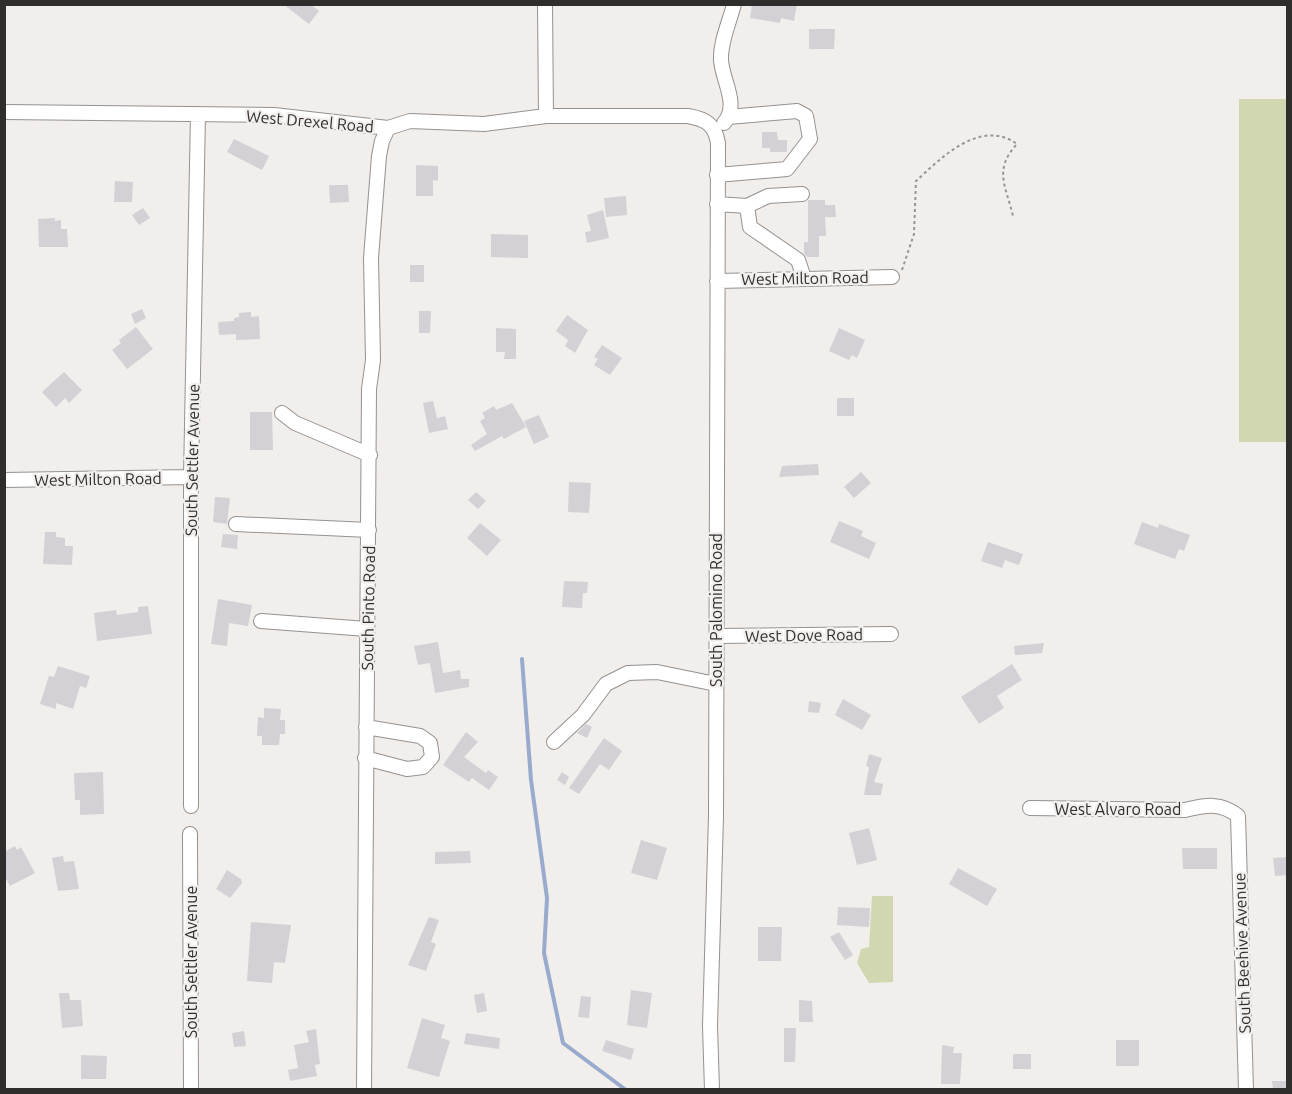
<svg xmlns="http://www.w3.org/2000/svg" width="1292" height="1094" font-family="Ubuntu,sans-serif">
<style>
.green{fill:#d1d7b1}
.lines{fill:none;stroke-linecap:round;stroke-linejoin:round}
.stream{stroke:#98abcc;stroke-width:4}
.building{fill:#d3d1d5}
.minor-casing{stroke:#95918f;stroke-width:16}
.path{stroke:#979493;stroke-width:2;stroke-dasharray:3 3;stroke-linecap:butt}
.minor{stroke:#fff;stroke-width:14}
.labels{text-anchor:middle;stroke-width:4.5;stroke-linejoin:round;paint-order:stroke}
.street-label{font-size:16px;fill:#2f2e2d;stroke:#f2eeec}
</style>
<rect width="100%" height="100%" fill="#f2eeec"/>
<path class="green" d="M1239,99H1287V442H1239Z
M872,896H893V982L869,983L857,963L861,949L869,947Z"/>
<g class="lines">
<path class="stream" d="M522,659L531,780L547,898L544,953L563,1043L626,1090"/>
</g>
<path class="building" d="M283,4H310L319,11L309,24Z
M752,4H797L794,21L781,18L780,23L750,18Z
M809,29H835L834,49H809Z
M762,132H777L778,140H787V152H770V148H762Z
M234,139L269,156L262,170L227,152Z
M416,165L438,166V181L433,180V196H416Z
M115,181L133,182L132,202H114Z
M329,185H348L349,202L330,203Z
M626,196L627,215L606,217L604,198Z
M808,200H825V205H835L836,217H825L826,236H819V257H807L804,253V242H808Z
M143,208L150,218L139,225L132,215Z
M603,210L609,238L587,243L585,232L591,231L587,215Z
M55,218V221L61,220V229H67L68,247H39L38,219Z
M491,234L528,235V258L491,257Z
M410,265H424V282H410Z
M142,309L146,318L135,324L131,314Z
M419,311H431L430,333H419Z
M251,312V317L259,316L260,339L236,340V334L219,335L218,322L234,321V318L239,317V313Z
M567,315L588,330L575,353L565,346L568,340L556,331Z
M136,327L153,349L127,369L112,350L121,343L119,340Z
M496,328L516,329V359H504L505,352H496Z
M839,328L865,340L857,358L852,355L849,360L829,351Z
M602,345L622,358L610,375L594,365L598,359L594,357Z
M64,372L82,390L69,403L65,398L56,407L42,392Z
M837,398H854V416H837Z
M433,401L437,418L445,416L448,429L429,433L423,403Z
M512,403L526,427L504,439L502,436L475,451L471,445L487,434L480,421L485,418L482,413L494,406L496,410Z
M250,412H272L273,450H250Z
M539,415L549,437L534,444L524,421Z
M818,464L819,475L779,477L782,466Z
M861,472L871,483L854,498L844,487Z
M569,482L591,483L589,513L568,512Z
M476,492L486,501L478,509L468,500Z
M215,497L230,498L227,524L213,522Z
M839,521L863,531L861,536L876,543L869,559L830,542Z
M1142,522L1158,528L1159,524L1190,535L1184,551L1179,549L1175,559L1134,544Z
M480,523L501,540L487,556L467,538Z
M45,532H56V537L65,538V546H73L72,565L43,564Z
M223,534L238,535L237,549L221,547Z
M988,542L1023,554L1019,565L1005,560L1002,568L981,561Z
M564,581L588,582L587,593H583L582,608L562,607Z
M218,599L252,605L248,626L229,623L227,646L211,644Z
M148,606L152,634L97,641L94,613L116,610L117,615L138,612V607Z
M438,642L443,673L460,670L461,679H469V687L435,693L430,663L418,665L414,646Z
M1044,643L1042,653L1015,655L1014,646Z
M1012,664L1022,680L997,696L1004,708L979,724L961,697Z
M58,666L90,676L86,688L80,686L73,709L56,703V709L40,704L49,676L54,677Z
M843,699L871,715L862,730L835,715Z
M809,701L821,703L819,713L808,712Z
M264,708L281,709L280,720H285V734H280L279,745H262V736H257L258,717L264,718Z
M586,724L592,727L587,738L577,733Z
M466,732L478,742L464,757L486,773L488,770L498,777L489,790L472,778L469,782L443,765Z
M604,738L622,751L609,770L600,764L579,794L569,788Z
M869,754L882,758L874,782L883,784L881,795H864L869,767L866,766Z
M103,772L104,814L80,815V800H75L74,773Z
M562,772L569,777L565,785L557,780Z
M869,828L877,860L857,865L849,833Z
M641,840L667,848L657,880L631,873Z
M15,846L17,850L21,847L35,873L10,886L4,875V852Z
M1182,848H1217V869H1183Z
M470,851L471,863L435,864V852Z
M63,856L64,862L74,861L79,889L58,891L52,858Z
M1287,857V875L1275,876L1273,858Z
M958,868L997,889L987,906L949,884Z
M227,870L241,879L242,883L230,898L216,889Z
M838,907L870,908L869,927L837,925Z
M429,917L439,920L431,942L436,944L426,971L408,965Z
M251,922L291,925L285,963L274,962L272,983L247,981Z
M758,927H782L781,961H758Z
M839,932L853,955L845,960L830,937Z
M631,990L652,993L647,1028L627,1025Z
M59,993H69L70,1000H81L83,1026L62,1028Z
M484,993L487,1011L477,1013L474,995Z
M581,996L591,997L589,1018L578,1017Z
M799,1000L812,1001L813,1022H799Z
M422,1018L445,1025L441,1038L450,1041L439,1077L407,1068Z
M784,1028H796L795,1062H784Z
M316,1029L320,1064L315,1065L317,1076L290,1081L288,1070L298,1068L294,1045L309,1042L306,1031Z
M244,1031L246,1046L234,1047L232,1033Z
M466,1033L500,1038L499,1049L464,1044Z
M606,1040L634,1049L631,1060L602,1051Z
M1116,1040H1139V1066H1116Z
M942,1045L954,1047L953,1053H962L960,1084H941Z
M1013,1054H1031V1069H1013Z
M81,1055L107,1056L106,1079H81Z
M1272,1081H1287V1089H1273Z"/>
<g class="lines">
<defs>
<path id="minor" d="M545,4L546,116
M4,112L274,115L388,128L410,121L484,124L546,116H688C705,119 715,124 718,143L716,816L710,1026L712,1090
M724,123C740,105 722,80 721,60C720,42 730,21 734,4
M717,175L787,169L810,139L806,116L797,111L728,117
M717,204L747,206L750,227L798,260L802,272L798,277
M747,206L768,196L802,194
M717,281L892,277
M282,413L295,423L370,455
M4,480L191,477
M236,524L369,530
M261,621L367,629
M716,636L891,634
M554,742L583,715L606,684L628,673L657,672L716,684
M365,758L407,769L423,767L432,757L430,743L420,736L366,727
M191,806V477L198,114
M1030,808L1185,810C1206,805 1221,802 1238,816L1246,1090
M190,834L191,1090
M364,1090L369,389L373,360L371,258L379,156L382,141L388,128"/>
</defs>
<use href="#minor" class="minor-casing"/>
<path class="path" d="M902,270L914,234L916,181C942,157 981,118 1017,144C993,170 1006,186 1013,216"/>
<use href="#minor" class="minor"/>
</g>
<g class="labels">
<g class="street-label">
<text transform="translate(310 121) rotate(5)" y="6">West Drexel Road</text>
<text transform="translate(805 278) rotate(-1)" y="6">West Milton Road</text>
<text transform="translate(192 460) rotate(-89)" y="6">South Settler Avenue</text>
<text transform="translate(98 479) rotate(-1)" y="6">West Milton Road</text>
<text transform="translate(368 608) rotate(-89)" y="6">South Pinto Road</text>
<text transform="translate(716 610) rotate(-90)" y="6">South Palomino Road</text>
<text transform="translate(804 635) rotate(-1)" y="6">West Dove Road</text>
<text x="1118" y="815">West Alvaro Road</text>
<text transform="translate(1242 953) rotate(-92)" y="6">South Beehive Avenue</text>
<text transform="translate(191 962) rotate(-90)" y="6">South Settler Avenue</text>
</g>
</g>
<rect width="1292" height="1094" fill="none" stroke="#2f2e2d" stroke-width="12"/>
</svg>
